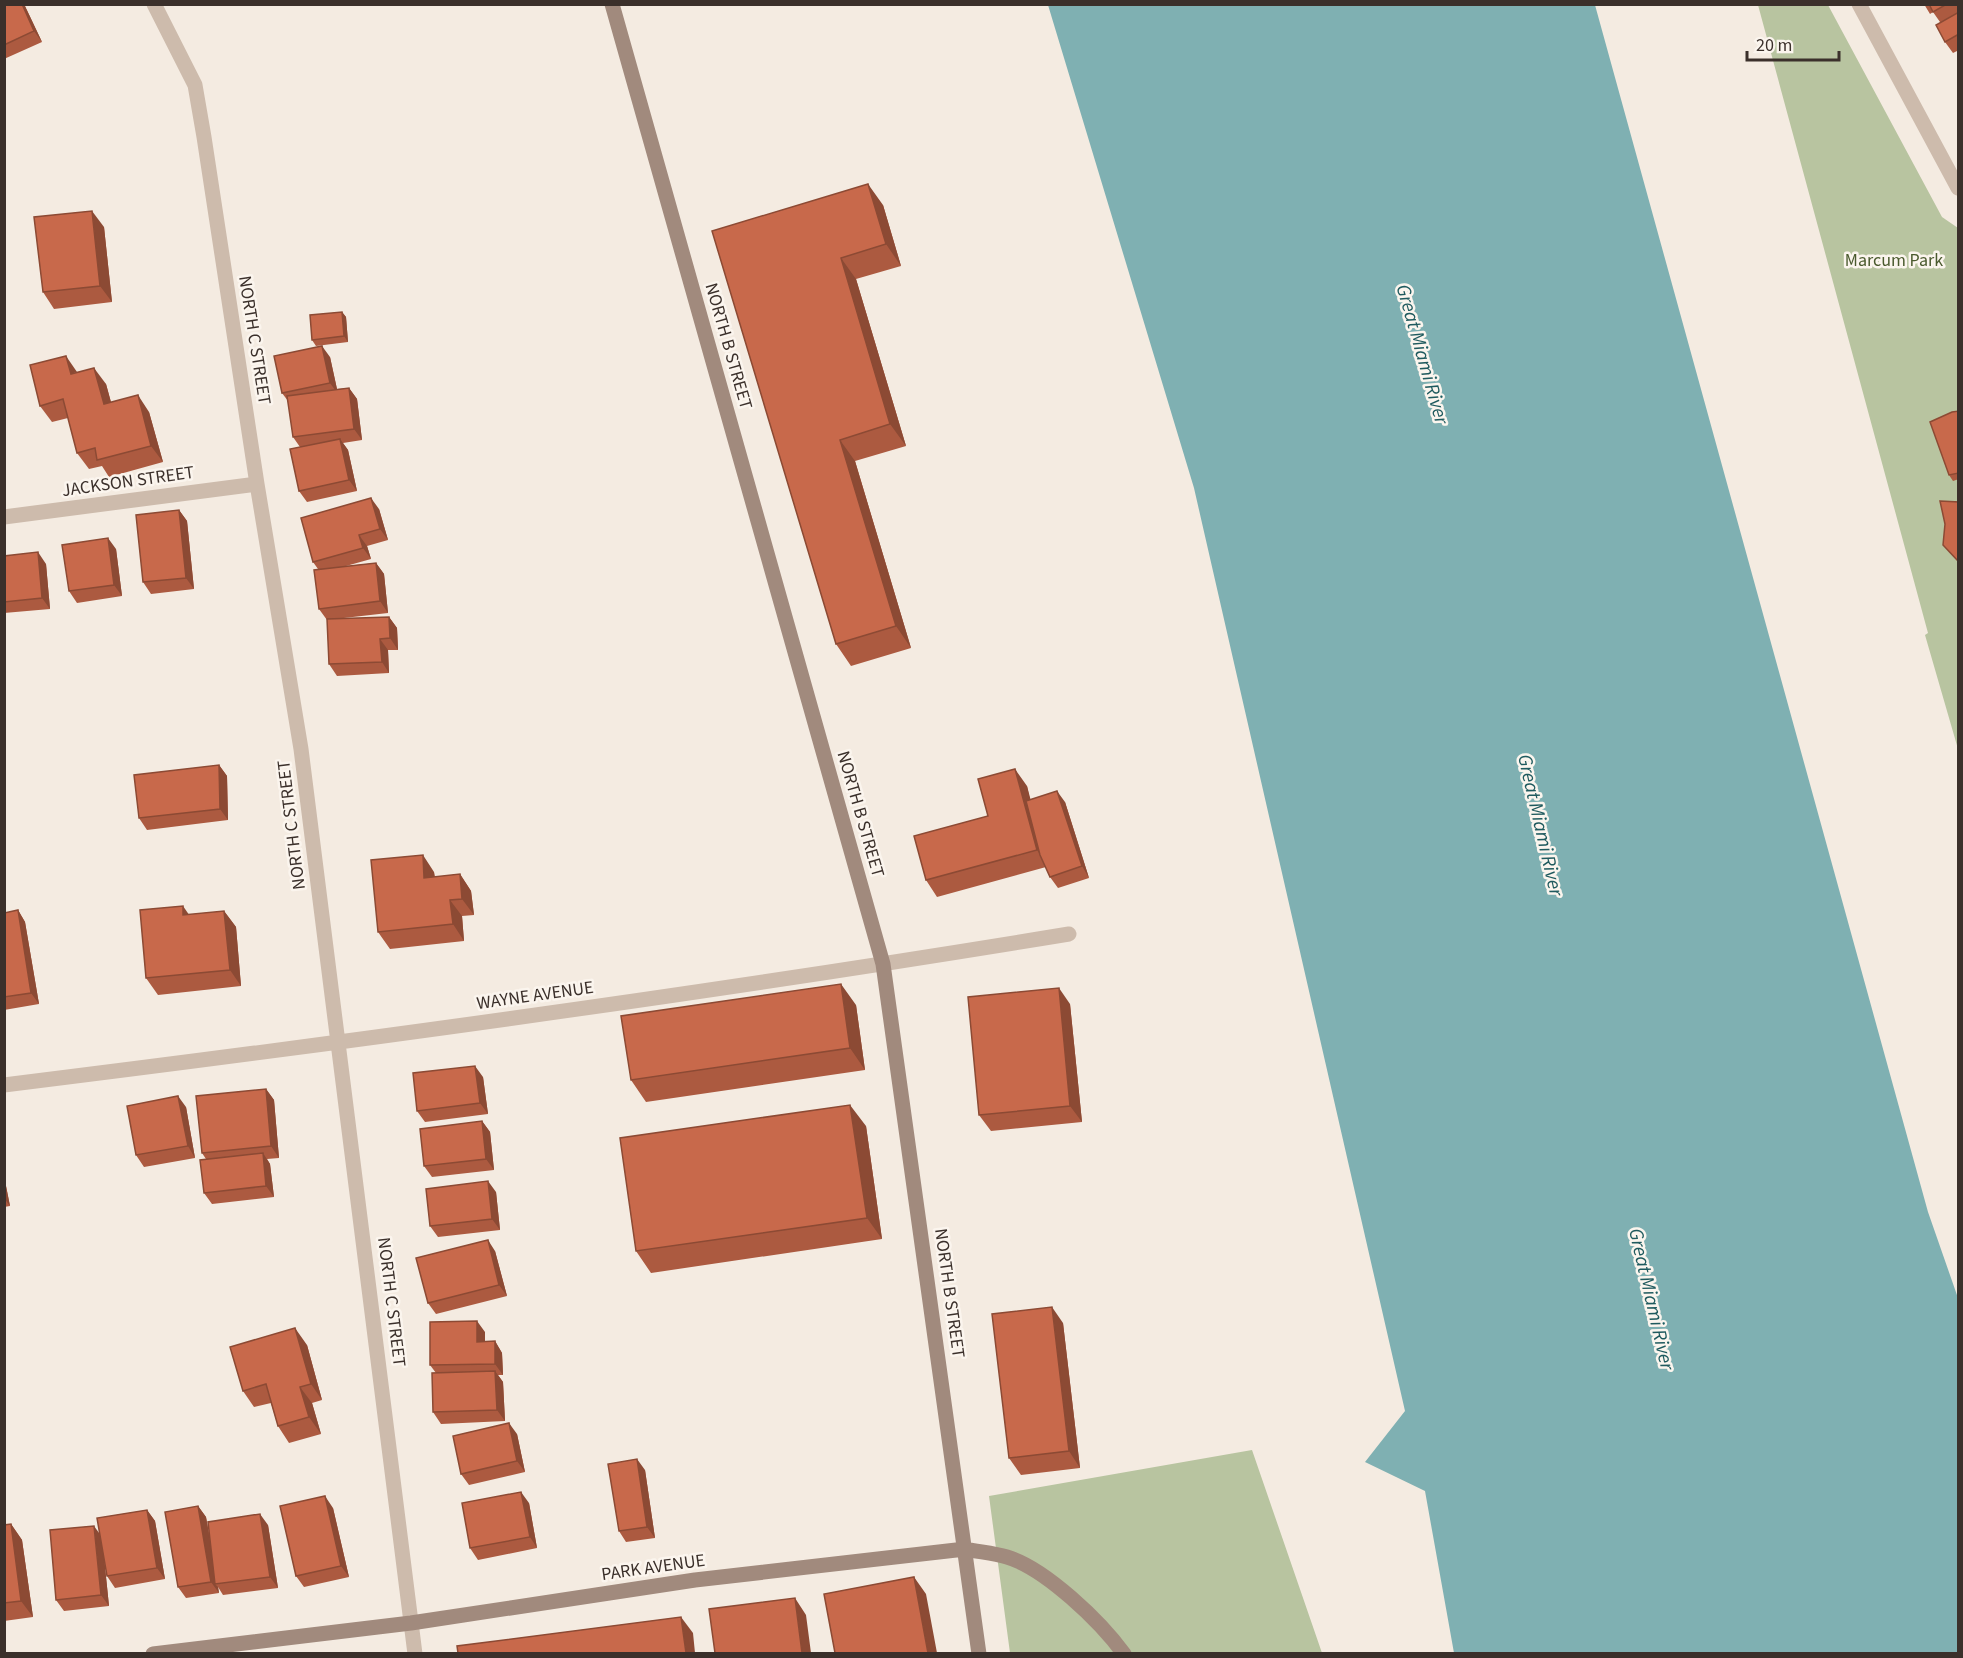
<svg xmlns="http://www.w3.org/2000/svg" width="1963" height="1658" font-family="'Source Sans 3',sans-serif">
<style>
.green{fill:#b8c4a0}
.water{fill:#7fb0b2}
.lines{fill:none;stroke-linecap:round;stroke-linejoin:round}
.minor{stroke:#cdbbac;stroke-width:15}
.secondary{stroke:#a18a7d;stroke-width:15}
.wall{fill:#ac5a40}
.shaded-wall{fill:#8c4a34}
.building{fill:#c8694b;stroke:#8c4a34;stroke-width:1.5}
.labels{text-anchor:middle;stroke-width:5;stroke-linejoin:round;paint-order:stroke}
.park-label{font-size:18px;fill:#4a5a2e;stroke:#fbf5ee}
.street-label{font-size:18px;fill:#3b302b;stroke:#fbf5ee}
.water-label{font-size:20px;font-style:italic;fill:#1f5a5e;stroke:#fbf5ee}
</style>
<rect width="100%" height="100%" fill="#f4ebe1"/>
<path class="green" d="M1758,5H1828L1942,217L1958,228V749L1925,635L1928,633Z
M1252,1450L1322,1653H1010L989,1496Z"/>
<path class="water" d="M1048,5H1595L1928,1212L1958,1298V1653H1454L1425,1491L1365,1462L1405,1411L1194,488Z"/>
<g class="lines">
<path class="minor" d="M154,4L195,85L204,137L257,484L301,749L415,1654
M1859,4L1958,188
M4,517L257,484
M4,1085C360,1041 716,992 1069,934"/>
<path class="secondary" d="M612,4L883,964L979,1654
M153,1654L411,1623L695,1580L965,1549C979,1552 993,1553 1007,1557C1045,1568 1101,1622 1124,1654"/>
</g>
<path class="wall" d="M4,4H24L42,42L4,59Z
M1924,4H1959V50L1953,53L1945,42L1940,22L1933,12L1930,14Z
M883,205L901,266L856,279L906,446L855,461L911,648L851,666L836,644L712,231Z
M104,227L112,302L54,309L43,292Z
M342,312L346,317L348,342L316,346L312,340Z
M330,357L337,389L349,388L357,399L362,440L343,443L348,450L357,491L307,502L299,491L300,447L293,437L288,401L282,393Z
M77,372L106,384L111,402L149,412L163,462L109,477L102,466L89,469L77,453L68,418L52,422L40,406Z
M1959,411V479L1953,481L1949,475Z
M379,509L388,540L367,546L371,559L346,566L376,563L384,574L388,613L335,619L389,617L397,628L398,650H388L389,673L337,676L329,664L327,620L319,609L318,569L313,562Z
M179,510L187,521L194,589L151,594L143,582Z
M116,549L122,596L77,603L69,591Z
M4,556L46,564L50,609L4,613Z
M219,765L227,776L228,820L147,830L139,818Z
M1027,786L1030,800L1065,802L1089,878L1058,888L1050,877L1046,867L937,897L926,880L988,816Z
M434,872L435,877L460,874L471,891L474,915L462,916L464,941L390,949L378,932Z
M18,910L25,922L39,1004L4,1010V913Z
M224,911L236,927L241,986L158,995L146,978Z
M1070,1004L1082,1122L991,1131L979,1115Z
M856,1005L865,1070L646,1102L631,1080Z
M483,1077L488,1114L425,1122L417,1111Z
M266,1089L274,1100L279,1158L267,1159L270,1164L274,1197L212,1204L204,1193L206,1159L202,1153Z
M186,1107L195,1158L144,1167L136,1155Z
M482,1121L490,1132L494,1170L432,1177L424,1166Z
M866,1126L882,1239L651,1273L636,1251Z
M4,1176L10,1206L4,1207Z
M496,1192L500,1230L438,1237L430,1226Z
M495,1251L507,1296L436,1314L428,1303Z
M1063,1323L1080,1468L1021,1475L1009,1458Z
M485,1332V1342L495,1341L502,1353L503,1375H498L503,1382L505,1421L441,1424L433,1412L436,1373L430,1365Z
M307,1345L322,1400L312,1403L321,1434L289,1443L278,1426L271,1403L254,1407L243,1391Z
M517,1434L525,1472L469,1485L461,1474Z
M645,1470L655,1538L626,1542L619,1531Z
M529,1503L537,1548L478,1560L470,1548Z
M198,1506L206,1517L210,1538L268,1525L278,1588L223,1595L218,1587L219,1593L186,1598L178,1587Z
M333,1508L349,1577L304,1587L296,1576Z
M147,1510L155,1521L165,1579L115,1588L107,1576L104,1558L109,1606L64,1611L56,1600Z
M11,1524L22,1540L33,1617L4,1621V1525Z"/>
<path class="shaded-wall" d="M22,4H24L42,42L34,31Z
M868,184L883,205L901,266L886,244Z
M92,211L104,227L112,302L100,286Z
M841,258L856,279L906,446L890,424Z
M342,312L346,317L348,342L344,336Z
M322,346L330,357L338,394L330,383Z
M66,356L77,372L71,374Z
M94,368L106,384L116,421L104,404Z
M349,388L357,399L362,440L354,429Z
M138,395L149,412L163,462L151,446Z
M340,439L348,450L357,491L349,480Z
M840,440L855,461L911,648L896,626Z
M371,498L379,509L388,540L380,529Z
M179,510L187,521L194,589L186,578Z
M359,535L367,546L371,559L363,548Z
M108,538L116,549L122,596L114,585Z
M38,552L46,564L50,609L42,598Z
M376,563L384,574L388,613L380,601Z
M389,617L397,628L398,650L390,638Z
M380,639L388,650L389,673L382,662Z
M219,765L227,776L228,820L220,809Z
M1015,769L1027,786L1048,866L1037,850Z
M1057,791L1065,802L1089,878L1082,866Z
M423,855L434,872L436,894L424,878Z
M460,874L471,891L474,915L462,899Z
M450,900L462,916L464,941L453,924Z
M183,906L194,922L183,915Z
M18,910L25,922L39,1004L31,993Z
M224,911L236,927L241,986L230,970Z
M841,984L856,1005L865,1070L850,1048Z
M1059,988L1070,1004L1082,1122L1070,1106Z
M475,1066L483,1077L488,1114L480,1103Z
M266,1089L274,1100L279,1158L271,1146Z
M178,1096L186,1107L195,1158L188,1146Z
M850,1105L866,1126L882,1239L867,1218Z
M482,1121L490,1132L494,1170L486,1159Z
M263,1153L270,1164L274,1197L266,1186Z
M4,1176L10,1206L4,1198Z
M488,1181L496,1192L500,1230L492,1219Z
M488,1240L495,1251L507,1296L499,1285Z
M1052,1307L1063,1323L1080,1468L1069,1451Z
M477,1321L485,1332V1353L477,1342Z
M295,1328L307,1345L322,1400L311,1384Z
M495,1341L502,1353L503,1375L495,1364Z
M495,1371L503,1382L505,1421L497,1410Z
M300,1387L312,1403L321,1434L309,1417Z
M509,1423L517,1434L525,1472L517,1461Z
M637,1459L645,1470L655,1538L647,1527Z
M521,1492L529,1503L537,1548L530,1537Z
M325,1496L333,1508L349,1577L341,1566Z
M198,1506L206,1517L217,1584H215L218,1587L219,1593L211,1582Z
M147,1510L155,1521L165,1579L157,1568Z
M260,1514L268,1525L278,1588L270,1577Z
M11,1524L22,1540L33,1617L21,1601Z
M94,1526L102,1537L109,1606L101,1595Z
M914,1577L926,1594L937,1653H928Z
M795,1598L806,1615L811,1653H802Z
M681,1617L693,1633L695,1653H686Z"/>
<path class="building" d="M4,4H22L34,31L4,45Z
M1929,4H1947L1933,12Z
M1959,12V34L1945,42L1936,25Z
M868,184L886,244L841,258L890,424L840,440L896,626L836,644L712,231Z
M92,211L100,286L43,292L34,217Z
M342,312L344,336L312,340L310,315Z
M322,346L330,383L282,393L274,356Z
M66,356L71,374L94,368L104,404L138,395L151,446L97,460L95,448L77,453L63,399L40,406L30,365Z
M349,388L354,429L293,437L287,396Z
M1959,411V473L1949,475L1930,422L1952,412Z
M340,439L349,480L299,491L290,449Z
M371,498L380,529L359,535L363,548L313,562L301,518Z
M1940,501L1959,502V562L1943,545L1945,524Z
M179,510L186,578L143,582L136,515Z
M108,538L114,585L69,591L62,545Z
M38,552L42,598L4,602V556Z
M376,563L380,601L319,609L314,570Z
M389,617L390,638L380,639L382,662L329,664L327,619Z
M219,765L220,809L139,818L134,775Z
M1015,769L1037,850L926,880L914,836L988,816L978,779Z
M1057,791L1082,866L1050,877L1040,855L1026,801Z
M423,855L424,878L460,874L462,899L450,900L453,924L378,932L371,860Z
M183,906V915L224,911L230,970L146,978L140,910Z
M18,910L31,993L4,997V913Z
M841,984L850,1048L631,1080L621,1016Z
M1059,988L1070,1106L979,1115L968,997Z
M475,1066L480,1103L417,1111L413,1073Z
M266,1089L271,1146L202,1153L196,1096Z
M178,1096L188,1146L136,1155L127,1106Z
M850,1105L867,1218L636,1251L620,1138Z
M482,1121L486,1159L424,1166L420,1129Z
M263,1153L266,1186L204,1193L200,1160Z
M488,1181L492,1219L430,1226L426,1189Z
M488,1240L499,1285L428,1303L416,1258Z
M1052,1307L1069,1451L1009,1458L992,1314Z
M477,1321V1342L495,1341V1364L430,1365V1322Z
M295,1328L311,1384L300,1387L309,1417L278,1426L266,1384L243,1391L230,1347Z
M495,1371L497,1410L433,1412L432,1373Z
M509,1423L517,1461L461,1474L453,1436Z
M637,1459L647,1527L619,1531L608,1464Z
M521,1492L530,1537L470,1548L462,1503Z
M325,1496L341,1566L296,1576L280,1506Z
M198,1506L211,1582L178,1587L165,1512Z
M147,1510L157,1568L107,1576L97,1518Z
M260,1514L270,1577L215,1584L208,1522Z
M11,1524L21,1601L4,1603V1525Z
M94,1526L101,1595L56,1600L50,1530Z
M914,1577L928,1653H835L824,1594Z
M795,1598L802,1653H715L709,1609Z
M681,1617L686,1653H458L457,1646Z"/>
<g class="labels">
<g class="park-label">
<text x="1894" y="266">Marcum Park</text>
</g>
<g class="street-label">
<text transform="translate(255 340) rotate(81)" y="6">NORTH C STREET</text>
<text transform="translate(729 346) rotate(74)" y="6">NORTH B STREET</text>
<text transform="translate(128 481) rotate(-8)" y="6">JACKSON STREET</text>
<text transform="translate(861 814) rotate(74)" y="6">NORTH B STREET</text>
<text transform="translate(291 825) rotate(-97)" y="6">NORTH C STREET</text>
<text transform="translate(535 995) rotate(-8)" y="6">WAYNE AVENUE</text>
<text transform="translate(950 1293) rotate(82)" y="6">NORTH B STREET</text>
<text transform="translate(392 1302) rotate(83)" y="6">NORTH C STREET</text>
<text transform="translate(653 1567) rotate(-8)" y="6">PARK AVENUE</text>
</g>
<g class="water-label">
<text transform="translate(1423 354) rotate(74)" y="7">Great Miami River</text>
<text transform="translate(1541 825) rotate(77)" y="7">Great Miami River</text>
<text transform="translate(1652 1299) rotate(77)" y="7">Great Miami River</text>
</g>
</g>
<rect width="1963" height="1658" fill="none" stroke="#3b302b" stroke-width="12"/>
<path d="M1747 51v9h92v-9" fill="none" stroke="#3b302b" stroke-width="3"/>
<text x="1756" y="51" font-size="18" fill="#3b302b" stroke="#fbf5ee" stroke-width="4.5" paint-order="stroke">20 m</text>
</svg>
